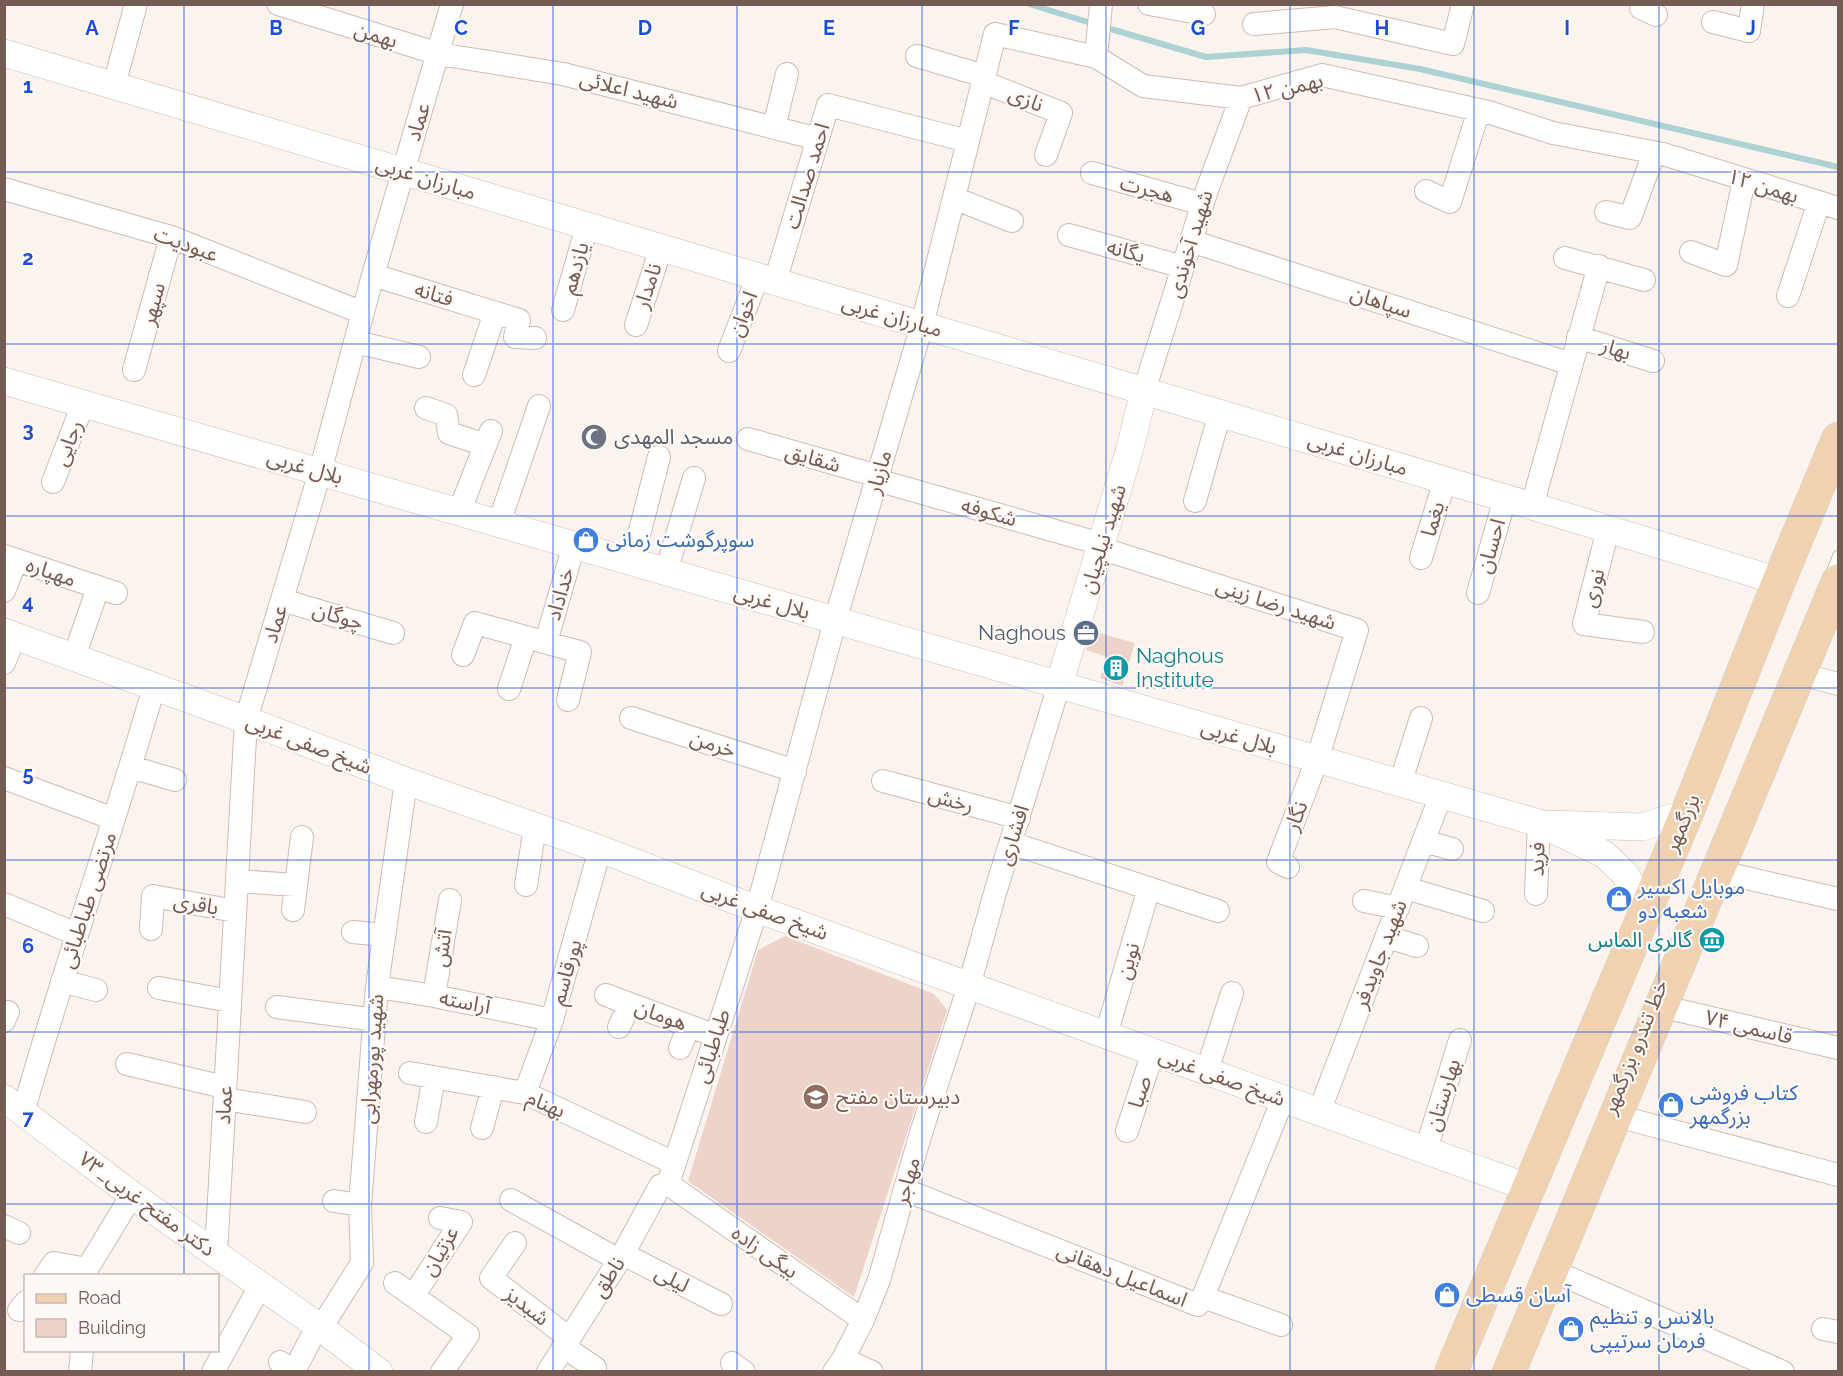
<svg xmlns="http://www.w3.org/2000/svg" width="1843" height="1376" font-family="Raleway,'Noto Sans Arabic',sans-serif">
<style>
.lines{fill:none;stroke-linecap:round;stroke-linejoin:round}
.stream{stroke:#acd2d3;stroke-width:6}
.building{fill:#edd3c9}
.service-casing{stroke:#cdbcb4;stroke-width:12}
.minor-casing{stroke:#cdbcb4;stroke-width:24}
.tertiary-casing{stroke:#cdbcb4;stroke-width:28}
.primary-casing{stroke:#d8d1cf;stroke-width:34}
.service{stroke:#fff;stroke-width:10}
.minor{stroke:#fff;stroke-width:22}
.tertiary{stroke:#fff;stroke-width:27}
.primary{stroke:#f0d1b0;stroke-width:33}
.grid{fill:none;stroke:#1d4ed8;stroke-width:1.5;stroke-opacity:0.55}
.labels{text-anchor:middle;stroke-width:4.5;stroke-linejoin:round;paint-order:stroke}
.street-label{font-size:21px;fill:#745b53;stroke:#fef9f4}
.worship-label{font-size:21px;fill:#5b616d;stroke:#fef9f4;text-anchor:start}
.shop-label{font-size:21px;fill:#366cbe;stroke:#fef9f4;text-anchor:start}
.service-label{font-size:21px;fill:#4e5e75;stroke:#fef9f4;text-anchor:end}
.culture-label{font-size:21px;fill:#0d838f;stroke:#fef9f4;text-anchor:start}
.education-label{font-size:21px;fill:#785e54;stroke:#fef9f4;text-anchor:start}
.grid-label{font-size:20px;text-anchor:middle;font-weight:bold;fill:#1d4ed8;stroke:#fef9f4;stroke-width:4.5;stroke-linejoin:round;paint-order:stroke}
</style>
<rect width="100%" height="100%" fill="#fbf4ee"/>
<g class="lines">
<path class="stream" d="M1029,4L1094,24
M1104,27L1206,57L1306,50L1420,69L1838,167"/>
</g>
<path class="building" d="M1092,631L1135,643L1122,686L1100,678L1108,657L1086,650Z
M785,936L934,994L947,1010L854,1297L688,1181L758,950Z"/>
<g class="lines">
<defs>
<path id="service" d="M1830,577L1838,556"/>
<path id="minor" d="M278,4L439,54L563,74L818,139
M1149,4L1204,14
M1642,4L1641,8L1656,15
M1713,22L1749,31L1753,4
M1254,24L1335,17L1453,44L1463,4
M917,56L984,76
M1096,57L1101,4
M983,82L1061,113L1046,155
M114,85L136,4
M774,127L787,74
M1092,173L1202,204
M4,189L171,237L363,313
M1426,191L1450,202L1479,110
M954,198L1012,221
M1606,212L1630,218L1654,153
M1069,235L1183,267
M1191,241L1571,364
M1691,252L1726,265L1744,180
M1565,258L1644,280
M373,275L519,320L515,337L535,338
M775,282L828,105L968,141
M1788,296L1819,202
M563,310L587,226
M636,325L661,248
M1578,337L1653,361
M356,342L419,357
M729,351L758,276
M134,370L171,237
M474,375L495,313
M1144,391L1207,190L1241,98
M426,408L446,415L449,433L485,445
M748,439L878,476
M877,480L1101,544
M53,482L83,404
M1195,501L1220,413
M1532,506L1599,266
M459,512L491,431
M499,523L539,406
M1608,529L1584,624L1643,632
M1100,548L1357,630L1317,760L1278,862L1288,867
M4,556L116,593
M1421,558L1445,480
M632,562L659,457
M666,572L694,478
M4,591L16,560
M1478,593L1505,498
M282,600L393,633
M546,642L574,545
M463,655L475,623L580,652L568,700
M74,657L98,588
M4,663L15,636
M1800,674L1838,684
M509,689L526,637
M631,718L795,771
M131,767L175,780
M4,778L114,819
M883,781L1019,818
M1400,784L1421,718
M1424,841L1452,849
M1011,843L1218,911
M1716,871L1838,899
M237,881L296,885
M526,885L535,827
M1406,888L1483,911
M1536,894L1539,823
M1364,901L1398,908
M4,904L76,934
M293,910L302,837
M151,929L153,896L235,911
M353,932L384,935
M1387,937L1417,946
M62,981L96,990
M377,987L434,996L552,1020
M159,988L230,1001
M606,995L716,1036
M434,996L450,900
M1660,1006L1838,1048
M277,1007L376,1020
M4,1021L8,1012
M619,1027L630,1004
M1106,1035L1149,888
M680,1048L689,1026
M127,1064L224,1087
M1207,1071L1232,993
M410,1073L525,1093L674,1163
M525,1093L552,1020L600,849
M225,1099L305,1112
M1319,1112L1441,795
M23,1113C63,970 113,830 154,687
M1617,1116L1838,1175
M426,1122L434,1077
M482,1128L493,1087
M1127,1131L1153,1052
M1426,1150L1460,1040
M668,1184L757,909L835,621L922,325L995,34L1096,57L1143,86L1241,98L1322,75L1488,112L1553,133L1663,154L1838,208
M668,1184L863,1320
M905,1190L1198,1305L1203,1297L1283,1099
M511,1200L619,1260
M334,1201L360,1205
M4,1226L19,1233
M515,1243L491,1278L569,1338
M216,1253L246,720L320,472L373,275L452,4
M623,1254L721,1304
M1551,1270L1783,1372
M45,1276L54,1263L87,1269L132,1195
M395,1283L468,1335L442,1372
M414,1295L461,1222L440,1218
M1203,1297L1281,1325
M19,1310L26,1302
M321,1328L362,1263L360,1205L377,987L406,781
M1823,1329L1838,1332
M563,1346L595,1368
M843,1359L872,1372
M280,1362L294,1371L318,1325
M732,1363L744,1372
M80,1372L82,1350
M213,1372L260,1286
M548,1372L623,1254L660,1186L668,1184
M834,1372L843,1359L863,1320L879,1280L920,1136L969,986L995,893L1059,685"/>
<path id="tertiary" d="M4,53L1532,506L1779,581
M4,381L1539,823L1604,854L1625,874L1646,909
M4,632L246,720L406,781L600,849L757,909L1527,1187
M1059,685L1130,448L1144,391
M1549,824L1642,827L1687,813
M4,1098L132,1195L321,1328L379,1372"/>
<path id="primary" d="M1451,1372L1687,813L1779,581L1838,439
M1509,1372L1838,581"/>
</defs>
<use href="#service" class="service-casing"/>
<use href="#minor" class="minor-casing"/>
<use href="#tertiary" class="tertiary-casing"/>
<use href="#primary" class="primary-casing"/>
<use href="#service" class="service"/>
<use href="#minor" class="minor"/>
<use href="#tertiary" class="tertiary"/>
<use href="#primary" class="primary"/>
</g>
<path class="grid" d="M184,4V1276M369,4V1372M553,4V1372M737,4V1372M922,4V1372M1106,4V1372M1290,4V1372M1474,4V1372M1659,4V1372M4,172H1838M4,344H1838M4,516H1838M4,688H1838M4,860H1838M4,1032H1838M4,1204H1838M184,1350V1372"/>
<defs>
<symbol id="mosque-disc" viewBox="-11 -11 22 22"><circle r="9.5" fill="#6b7280" stroke="#fef9f4"/><path d="M3.5-4.9A6 6 0 1 0 3.5 4.9A5 5 0 1 1 3.5-4.9Z" fill="#fff"/></symbol>
<symbol id="shop-disc" viewBox="-11 -11 22 22"><circle r="9.5" fill="#3f7fe0" stroke="#fef9f4"/><path d="M-5-2.5h2.3a2.7 3.5 0 0 1 5.4 0H5L5.5 6h-11ZM-1.5-2.5h3a1.5 2.3 0 0 0-3 0Z" fill="#fff"/></symbol>
<symbol id="office-disc" viewBox="-11 -11 22 22"><circle r="9.5" fill="#5c6f8a" stroke="#fef9f4"/><path d="M-6-3h4V-5.5h4V-3h4V5H-6ZM-1-4.5V-3h2v-1.5ZM-6 0V1H6V0Z" fill="#fff"/></symbol>
<symbol id="building-disc" viewBox="-11 -11 22 22"><circle r="9.5" fill="#0f9aa8" stroke="#fef9f4"/><path d="M-4-6H4V6H1V3H-1V6H-4ZM-2.5-4.3h1.7v1.8h-1.7ZM.8-4.3h1.7v1.8H.8ZM-2.5-1h1.7V.8h-1.7ZM.8-1h1.7V.8H.8Z" fill="#fff"/></symbol>
<symbol id="museum-disc" viewBox="-11 -11 22 22"><circle r="9.5" fill="#0f9aa8" stroke="#fef9f4"/><path d="M0-6L6-3V-2H-6V-3ZM-5-1h2V3h-2ZM-1-1h2V3h-2ZM3-1h2V3H3ZM-6 4H6V6H-6Z" fill="#fff"/></symbol>
<symbol id="school-disc" viewBox="-11 -11 22 22"><circle r="9.5" fill="#8d6e63" stroke="#fef9f4"/><path d="M0-5L7-2L0 1L-7-2ZM-4 1L0 2.5L4 1V4Q0 6-4 4Z" fill="#fff"/></symbol>
</defs>
<g fill-rule="evenodd">
<use href="#mosque-disc" x="579" y="422" width="30" height="30"/>
<use href="#shop-disc" x="571" y="525" width="30" height="30"/>
<use href="#office-disc" x="1071" y="618" width="30" height="30"/>
<use href="#building-disc" x="1101" y="653" width="30" height="30"/>
<use href="#shop-disc" x="1604" y="884" width="30" height="30"/>
<use href="#museum-disc" x="1697" y="925" width="30" height="30"/>
<use href="#school-disc" x="801" y="1082" width="30" height="30"/>
<use href="#shop-disc" x="1656" y="1090" width="30" height="30"/>
<use href="#shop-disc" x="1432" y="1280" width="30" height="30"/>
<use href="#shop-disc" x="1556" y="1314" width="30" height="30"/>
</g>
<g class="labels">
<g class="street-label">
<text transform="translate(376 35) rotate(17)" y="7">بهمن</text>
<text transform="translate(1287 88) rotate(-13)" y="7">۱۲ بهمن</text>
<text transform="translate(629 90) rotate(14)" y="7">شهید اعلائی</text>
<text transform="translate(1026 99) rotate(22)" y="7">نازی</text>
<text transform="translate(418 122) rotate(-73)" y="7">عماد</text>
<text transform="translate(807 176) rotate(-73)" y="7">احمد صدالت</text>
<text transform="translate(426 178) rotate(17)" y="7">مبارزان غربی</text>
<text transform="translate(1763 186) rotate(17)" y="7">۱۲ بهمن</text>
<text transform="translate(1147 189) rotate(15)" y="7">هجرت</text>
<text transform="translate(186 244) rotate(20)" y="7">عبودیت</text>
<text transform="translate(1190 244) rotate(-73)" y="7">شهید آخوندی</text>
<text transform="translate(1126 251) rotate(15)" y="7">یگانه</text>
<text transform="translate(575 268) rotate(-74)" y="7">یازدهم</text>
<text transform="translate(648 286) rotate(-72)" y="7">نامدار</text>
<text transform="translate(434 294) rotate(17)" y="7">فتانه</text>
<text transform="translate(1381 302) rotate(18)" y="7">سپاهان</text>
<text transform="translate(153 304) rotate(-75)" y="7">سپهر</text>
<text transform="translate(743 314) rotate(-69)" y="7">اخوان</text>
<text transform="translate(892 316) rotate(16)" y="7">مبارزان غربی</text>
<text transform="translate(1616 349) rotate(18)" y="7">بهار</text>
<text transform="translate(68 443) rotate(-69)" y="7">رجایی</text>
<text transform="translate(1358 454) rotate(17)" y="7">مبارزان غربی</text>
<text transform="translate(813 458) rotate(16)" y="7">شقایق</text>
<text transform="translate(305 467) rotate(16)" y="7">بلال غربی</text>
<text transform="translate(879 472) rotate(-74)" y="7">مازیار</text>
<text transform="translate(989 512) rotate(16)" y="7">شکوفه</text>
<text transform="translate(1433 519) rotate(-73)" y="7">یغما</text>
<text transform="translate(1103 539) rotate(-73)" y="7">شهید نیلچیان</text>
<text transform="translate(1491 546) rotate(-74)" y="7">احسان</text>
<text transform="translate(51 572) rotate(19)" y="7">مهپاره</text>
<text transform="translate(1593 588) rotate(-76)" y="7">نوری</text>
<text transform="translate(560 594) rotate(-74)" y="7">خداداد</text>
<text transform="translate(772 602) rotate(16)" y="7">بلال غربی</text>
<text transform="translate(1276 604) rotate(18)" y="7">شهید رضا زینی</text>
<text transform="translate(338 616) rotate(17)" y="7">چوگان</text>
<text transform="translate(275 624) rotate(-73)" y="7">عماد</text>
<text transform="translate(1239 737) rotate(16)" y="7">بلال غربی</text>
<text transform="translate(309 744) rotate(21)" y="7">شیخ صفی غربی</text>
<text transform="translate(713 744) rotate(18)" y="7">خرمن</text>
<text transform="translate(951 800) rotate(16)" y="7">رخش</text>
<text transform="translate(1296 816) rotate(-69)" y="7">نگار</text>
<text transform="translate(1682 823) rotate(-67)" y="7">بزرگمهر</text>
<text transform="translate(1013 835) rotate(-72)" y="7">افشاری</text>
<text transform="translate(1537 859) rotate(-88)" y="7">فرید</text>
<text transform="translate(88 900) rotate(-72)" y="7">مرتضی طباطبائی</text>
<text transform="translate(196 904) rotate(10)" y="7">باقری</text>
<text transform="translate(765 911) rotate(20)" y="7">شیخ صفی غربی</text>
<text transform="translate(442 948) rotate(-81)" y="7">آتش</text>
<text transform="translate(1380 954) rotate(-69)" y="7">شهید جاویدفر</text>
<text transform="translate(1128 961) rotate(-74)" y="7">نوین</text>
<text transform="translate(566 972) rotate(-74)" y="7">پورقاسم</text>
<text transform="translate(465 1002) rotate(11)" y="7">آراسته</text>
<text transform="translate(661 1015) rotate(20)" y="7">هومان</text>
<text transform="translate(1749 1027) rotate(13)" y="7">قاسمی ۷۴</text>
<text transform="translate(712 1046) rotate(-72)" y="7">طباطبائی</text>
<text transform="translate(1635 1047) rotate(-68)" y="7">خط تندرو بزرگمهر</text>
<text transform="translate(372 1059) rotate(-86)" y="7">شهید پورمهرابی</text>
<text transform="translate(1222 1077) rotate(20)" y="7">شیخ صفی غربی</text>
<text transform="translate(1140 1092) rotate(-72)" y="7">صبا</text>
<text transform="translate(1443 1095) rotate(-73)" y="7">بهارستان</text>
<text transform="translate(546 1104) rotate(23)" y="7">بهنام</text>
<text transform="translate(224 1105) rotate(-87)" y="7">عماد</text>
<text transform="translate(907 1181) rotate(-74)" y="7">مهاجر</text>
<text transform="translate(147 1204) rotate(36)" y="7">۷۳_دکتر مفتح غربی</text>
<text transform="translate(440 1251) rotate(-60)" y="7">عزتیان</text>
<text transform="translate(765 1252) rotate(35)" y="7">بیگی زاده</text>
<text transform="translate(1122 1275) rotate(22)" y="7">اسماعیل دهقانی</text>
<text transform="translate(608 1277) rotate(-57)" y="7">ناطق</text>
<text transform="translate(672 1279) rotate(27)" y="7">لیلی</text>
<text transform="translate(527 1306) rotate(38)" y="7">شبدیز</text>
</g>
<g class="worship-label">
<text x="614" y="444">مسجد المهدی</text>
</g>
<g class="shop-label">
<text x="606" y="547">سوپرگوشت زمانی</text>
<text x="1638" y="894">موبایل اکسیر<tspan x="1638" dy="24">شعبه دو</tspan></text>
<text x="1690" y="1100">کتاب فروشی<tspan x="1690" dy="24">بزرگمهر</tspan></text>
<text x="1466" y="1302">آسان قسطی</text>
<text x="1590" y="1324">بالانس و تنظیم<tspan x="1590" dy="24">فرمان سرتیپی</tspan></text>
</g>
<g class="service-label">
<text x="1066" y="640">Naghous</text>
</g>
<g class="culture-label">
<text x="1136" y="663">Naghous<tspan x="1136" dy="24">Institute</tspan></text>
<text x="1692" y="947" text-anchor="end">گالری الماس</text>
</g>
<g class="education-label">
<text x="836" y="1104">دبیرستان مفتح</text>
</g>
</g>
<g class="grid-label">
<text x="92" y="35">A</text>
<text x="276" y="35">B</text>
<text x="461" y="35">C</text>
<text x="645" y="35">D</text>
<text x="829" y="35">E</text>
<text x="1014" y="35">F</text>
<text x="1198" y="35">G</text>
<text x="1382" y="35">H</text>
<text x="1567" y="35">I</text>
<text x="1751" y="35">J</text>
<text x="28" y="93">1</text>
<text x="28" y="265">2</text>
<text x="28" y="437">3</text>
<text x="28" y="609">4</text>
<text x="28" y="781">5</text>
<text x="28" y="953">6</text>
<text x="28" y="1125">7</text>
</g>
<rect width="1843" height="1376" fill="none" stroke="#745b53" stroke-width="12"/>
<rect x="24" y="1274" width="195" height="78" fill="#fef9f4" stroke="#c7bab4" stroke-width="1.5"/>
<rect x="36" y="1294" width="30" height="9" fill="#f0d1b0" stroke="#c7bab4" stroke-width="1.5"/>
<text x="78" y="1304" font-size="18" fill="#745b53">Road</text>
<rect x="36" y="1319" width="30" height="18" fill="#edd3c9" stroke="#c7bab4" stroke-width="1.5"/>
<text x="78" y="1334" font-size="18" fill="#745b53">Building</text>
</svg>
